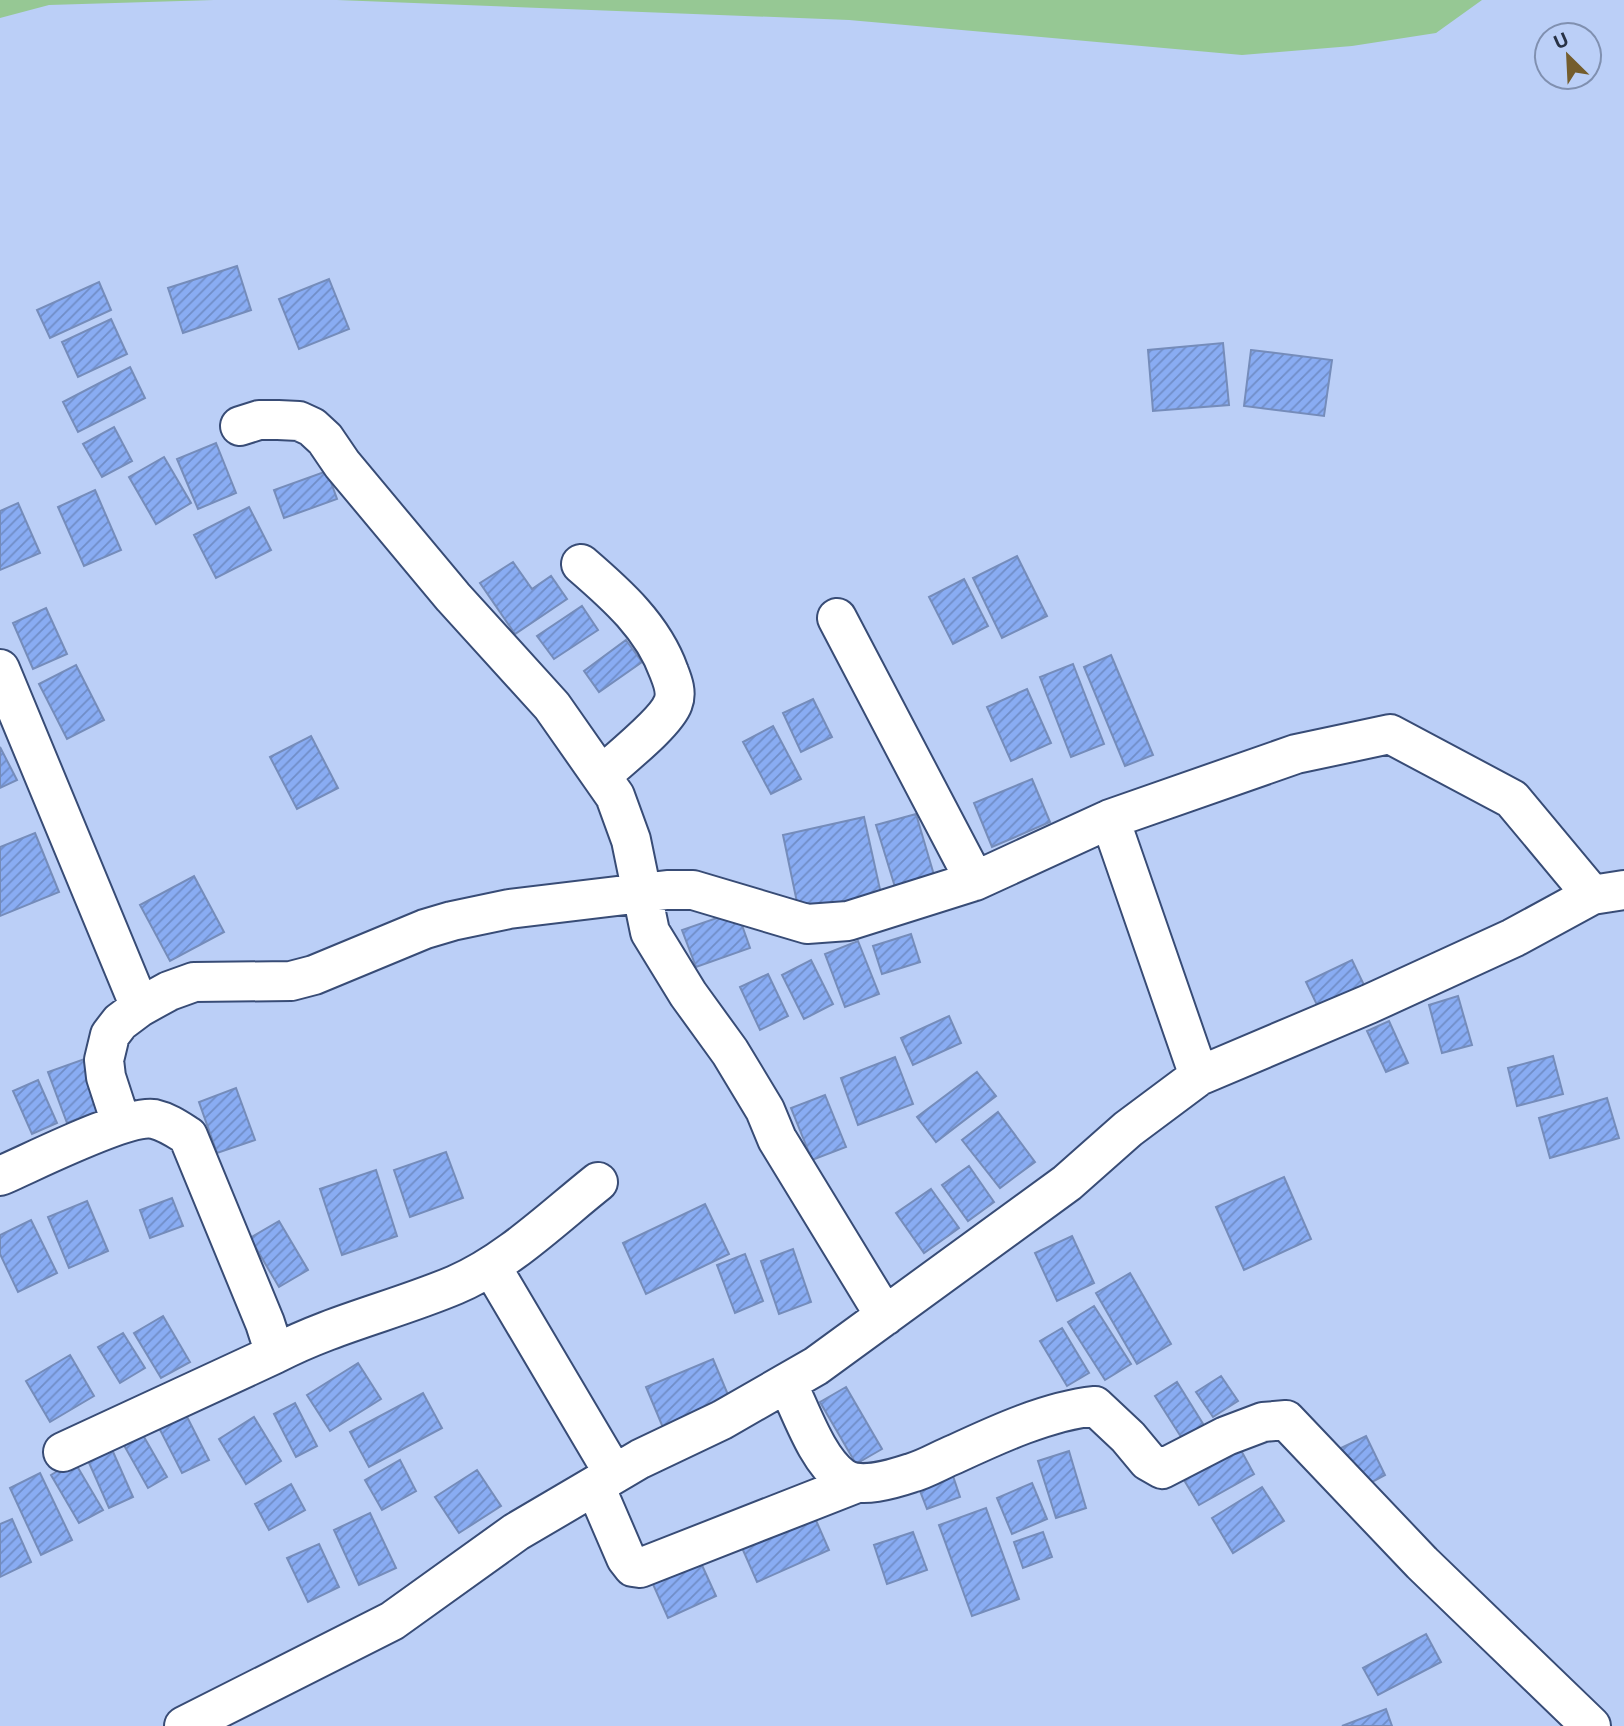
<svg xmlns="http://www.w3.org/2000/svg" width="1624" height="1726" font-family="'Open Sans',sans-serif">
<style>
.green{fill:#96c894}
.building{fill:url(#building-hatch);stroke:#758cba;stroke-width:2}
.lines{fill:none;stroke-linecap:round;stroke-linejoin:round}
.minor-casing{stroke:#384c76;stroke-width:42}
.minor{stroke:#fff;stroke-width:38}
</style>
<defs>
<pattern id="building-hatch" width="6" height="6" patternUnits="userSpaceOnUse" patternTransform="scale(1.75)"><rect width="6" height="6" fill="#89acf3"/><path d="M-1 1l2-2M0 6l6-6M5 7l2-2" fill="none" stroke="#708dc7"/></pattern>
</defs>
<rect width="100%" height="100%" fill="#bbcff7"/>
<path class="green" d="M0,0H214L49,5L0,18Z
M337,0H1482L1436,33L1352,46L1242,55L849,20Z"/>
<path class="building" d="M237,266L251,310L183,333L168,288Z
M329,279L349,329L299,349L279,299Z
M99,282L111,310L50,338L37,310Z
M111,319L127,354L78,377L62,342Z
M1223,343L1229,405L1153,411L1148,350Z
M1251,350L1332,360L1324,416L1244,406Z
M130,367L145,398L78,432L63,402Z
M114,427L132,461L102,477L83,444Z
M216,443L236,493L198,509L177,459Z
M164,457L191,503L156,524L129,477Z
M327,471L337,499L284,518L274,490Z
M95,490L121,550L84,566L58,507Z
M18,503L40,553L0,570V511Z
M249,507L271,550L216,578L194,535Z
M1017,556L1047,616L1002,638L973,578Z
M513,562L532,589L551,576L567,599L515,634L480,583Z
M964,579L988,626L953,644L929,597Z
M582,606L598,630L554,659L537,636Z
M46,608L67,654L33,669L13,623Z
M626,640L642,662L599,692L584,671Z
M1111,655L1153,755L1125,766L1084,667Z
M1073,664L1104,744L1071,757L1040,677Z
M76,665L104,720L67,739L39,684Z
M1027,689L1051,743L1011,761L987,707Z
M813,699L832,737L801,752L783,713Z
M773,726L801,779L771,794L743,742Z
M311,736L338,788L297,809L270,757Z
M0,747L17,780L0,788Z
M1032,779L1050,822L992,847L974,803Z
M916,814L934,875L895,887L876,825Z
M864,817L881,894L799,912L783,835Z
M35,833L59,892L0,916V847Z
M194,876L224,932L170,961L140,905Z
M737,911L750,948L696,967L682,930Z
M911,934L920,962L882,974L873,946Z
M858,941L879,994L845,1007L825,954Z
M811,960L833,1004L804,1019L782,975Z
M1352,960L1364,985L1318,1007L1306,982Z
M768,974L788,1016L760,1030L740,987Z
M1458,996L1472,1045L1442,1053L1429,1005Z
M949,1016L961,1043L913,1065L901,1038Z
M1389,1021L1408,1063L1386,1072L1367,1031Z
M93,1056L111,1106L67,1123L48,1072Z
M1553,1056L1563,1094L1517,1106L1508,1068Z
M895,1057L913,1104L858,1125L841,1078Z
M977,1072L996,1096L936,1142L917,1117Z
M38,1080L57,1123L32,1134L13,1091Z
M236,1088L255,1140L217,1153L199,1102Z
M825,1095L846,1147L812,1160L791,1108Z
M1607,1098L1619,1138L1550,1158L1539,1118Z
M998,1112L1035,1162L1000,1188L962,1140Z
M446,1152L463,1198L410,1217L394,1170Z
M969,1166L994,1202L968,1221L942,1185Z
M376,1170L397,1236L342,1255L320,1189Z
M1284,1177L1311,1239L1244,1270L1216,1207Z
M931,1189L959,1228L924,1253L896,1213Z
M172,1198L183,1226L150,1238L140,1210Z
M87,1201L108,1251L69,1268L48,1217Z
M705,1204L729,1254L646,1294L623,1243Z
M31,1220L57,1273L18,1292L0,1254V1235Z
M279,1221L308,1270L279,1287L250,1238Z
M1072,1236L1094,1283L1057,1301L1035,1253Z
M793,1249L811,1302L779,1314L761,1261Z
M745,1254L763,1301L735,1313L717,1265Z
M1130,1273L1171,1344L1137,1364L1096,1293Z
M1094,1306L1131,1364L1105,1380L1068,1322Z
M163,1316L190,1362L161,1378L134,1333Z
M1062,1328L1089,1373L1067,1386L1040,1341Z
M123,1333L145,1368L120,1383L98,1347Z
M70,1355L94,1396L50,1422L26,1381Z
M713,1359L731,1402L664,1430L646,1387Z
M358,1363L381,1399L330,1431L307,1395Z
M1221,1376L1238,1401L1213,1417L1196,1392Z
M1177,1382L1205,1427L1183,1440L1155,1396Z
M846,1387L882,1449L856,1464L820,1402Z
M423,1393L442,1428L369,1467L350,1432Z
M295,1403L317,1446L296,1457L274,1414Z
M181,1405L209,1460L182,1473L154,1418Z
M254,1417L281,1461L246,1484L219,1439Z
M140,1430L167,1477L148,1488L121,1440Z
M1366,1436L1385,1475L1361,1488L1341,1448Z
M1237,1443L1254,1474L1199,1505L1181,1475Z
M110,1445L133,1497L109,1508L86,1456Z
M1069,1451L1086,1508L1056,1518L1038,1461Z
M400,1460L416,1491L382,1510L365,1480Z
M74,1461L103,1510L79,1523L51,1475Z
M477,1470L501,1506L459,1533L435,1497Z
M951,1470L960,1497L927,1509L917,1483Z
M40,1473L72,1540L41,1555L10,1488Z
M1032,1483L1047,1519L1012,1534L997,1498Z
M291,1484L305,1510L269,1530L255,1504Z
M1262,1487L1284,1521L1233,1553L1212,1518Z
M986,1508L1019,1599L972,1616L939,1525Z
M811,1509L829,1550L757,1582L739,1541Z
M370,1513L396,1568L359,1585L334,1530Z
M12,1519L31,1562L0,1577V1524Z
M913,1532L927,1570L887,1584L874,1545Z
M1043,1532L1052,1557L1023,1568L1014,1542Z
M319,1544L339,1587L308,1602L287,1558Z
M696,1552L716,1596L668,1618L648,1573Z
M1426,1634L1441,1662L1378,1695L1363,1668Z
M1386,1709L1392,1726H1342Z"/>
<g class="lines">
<defs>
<path id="minor" d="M240,426L259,420H278L299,421L312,427L325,439L342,464L453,597L552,706L615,796L631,840L650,932L688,994L730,1052L765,1110L777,1139L885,1316
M581,564C617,595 653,627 669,672C673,682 677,693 673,703C666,723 618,760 601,776
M837,618L975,881
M0,669L140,1007
M1110,819L1199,1076
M121,1123L106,1077L104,1060L110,1035L120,1022L140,1007L169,991L194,982L291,981L314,975L425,929L452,921L509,909L667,890H693L807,924L848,921L975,881L1110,819L1296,754L1390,734L1512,799L1592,895
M0,1176C31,1163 126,1114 154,1119C167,1122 177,1129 188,1136L265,1323L275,1354C332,1324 396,1310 455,1285C507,1263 554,1217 598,1182
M491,1266L614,1474
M787,1383C801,1411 817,1460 843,1478C860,1489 893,1479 911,1473C926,1469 940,1460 955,1454C998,1434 1048,1411 1095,1406L1128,1437L1148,1461L1162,1469L1226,1436L1263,1422L1286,1420L1422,1563L1591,1726
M63,1452L275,1354
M595,1486L626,1558L633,1567L640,1568L857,1483
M184,1726L392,1621L516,1532L640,1459L722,1420L816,1366L1067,1183L1128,1129L1199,1076L1369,1004L1513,938L1592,895L1624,890"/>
</defs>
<use href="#minor" class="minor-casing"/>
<use href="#minor" class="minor"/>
</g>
<g transform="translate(1568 56) rotate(336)"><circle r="33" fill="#bbcff7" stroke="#8090b0" stroke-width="2"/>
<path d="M0-5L12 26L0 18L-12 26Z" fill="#745d2d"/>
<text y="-10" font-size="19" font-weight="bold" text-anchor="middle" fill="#283245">U</text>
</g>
</svg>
